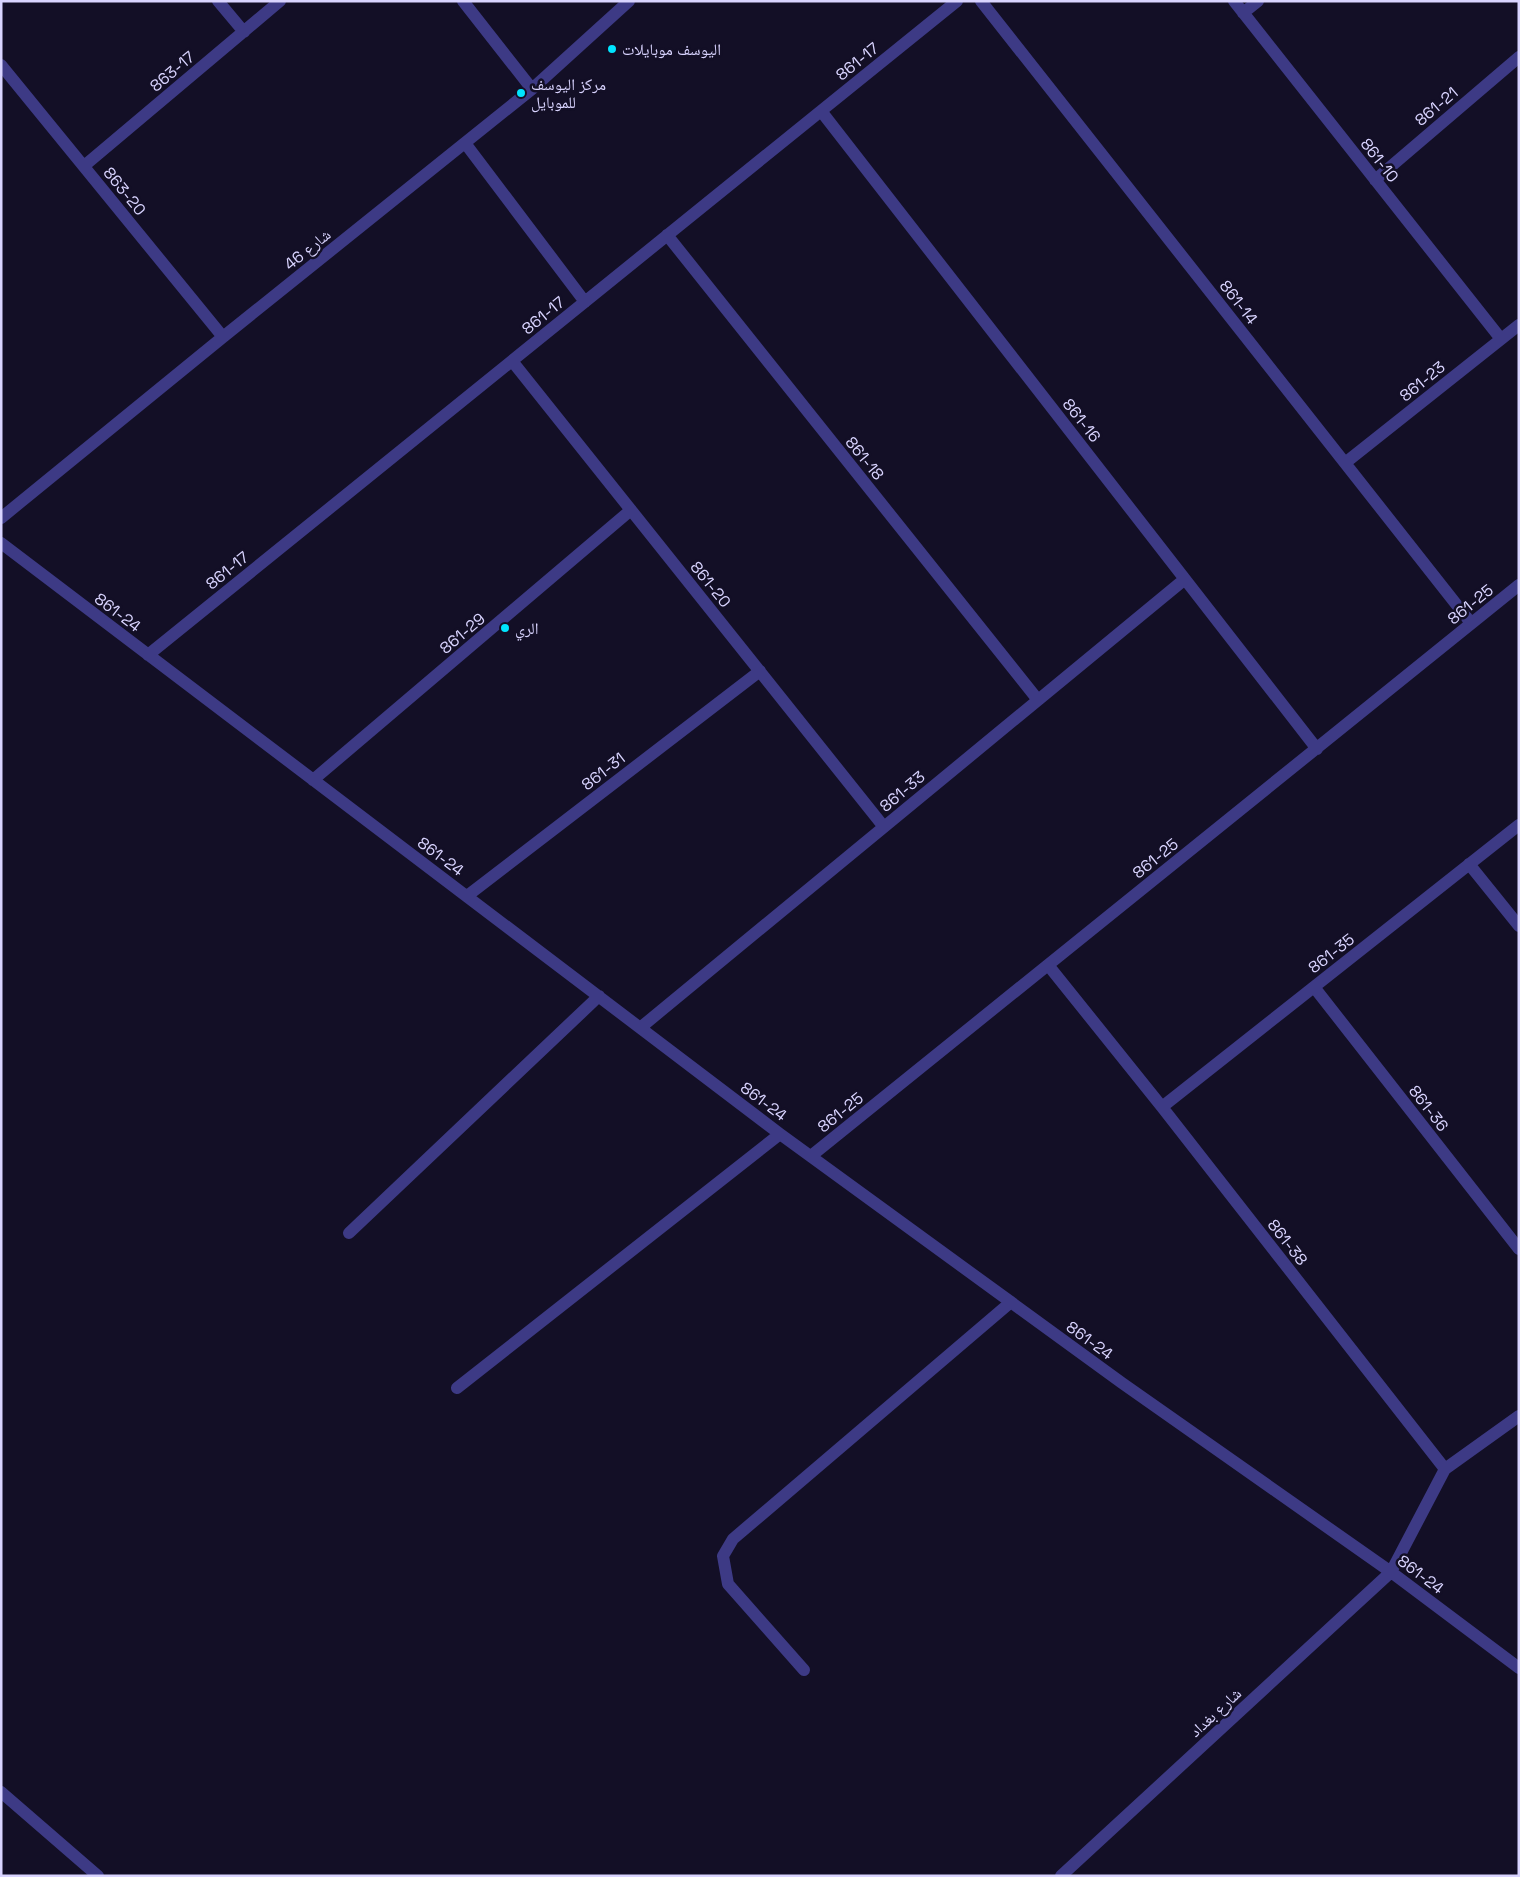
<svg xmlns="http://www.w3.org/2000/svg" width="1520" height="1877" font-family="'Space Grotesk','Noto Naskh Arabic',sans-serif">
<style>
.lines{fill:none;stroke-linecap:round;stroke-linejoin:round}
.street{stroke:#3d3a85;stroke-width:12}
.poi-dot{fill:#00e5ff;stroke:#130f26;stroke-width:2}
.labels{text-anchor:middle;stroke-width:5;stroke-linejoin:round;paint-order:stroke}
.poi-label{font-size:16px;fill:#d9d4ff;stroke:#130f26;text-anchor:start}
.street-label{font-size:16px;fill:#d9d4ff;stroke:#130f26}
</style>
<rect width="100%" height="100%" fill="#130f26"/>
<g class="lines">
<path class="street" d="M218,1L244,32
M463,1L532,89
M981,1L1471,623
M1234,1L1501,339
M1243,13L1258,1
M1,65L223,337
M821,111L1317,749
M465,143L585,302
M84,166L280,1
M1375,180L1519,57
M667,235L1038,700
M512,361L884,827
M1345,463L1519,325
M1,518L223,337L532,89L629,1
M1,543L780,1134L1122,1383L1391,1572L1519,1668
M148,655L957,1
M313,780L631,510
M1469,864L1519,926
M467,896L760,671
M1048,965L1162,1107L1445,1469L1519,1416
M1314,987L1519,1249
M640,1028L1185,579
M1162,1107L1519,825
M811,1156L1519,585
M349,1233L599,996
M457,1388L780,1134
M804,1670L728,1584L723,1556L733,1539L1011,1302
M1,1792L98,1876
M1061,1876L1391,1572L1445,1469"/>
</g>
<g class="poi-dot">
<circle cx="612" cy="49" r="5"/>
<circle cx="521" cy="93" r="5"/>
<circle cx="505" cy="628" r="5"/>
</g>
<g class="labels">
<g class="poi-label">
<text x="622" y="55">اليوسف موبايلات</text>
<text x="531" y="90">مركز اليوسف<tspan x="531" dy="18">للموبايل</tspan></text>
<text x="515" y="634">الري</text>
</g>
<g class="street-label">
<text transform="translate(857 61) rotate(-39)" y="6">861-17</text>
<text transform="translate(172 71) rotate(-40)" y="6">863-17</text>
<text transform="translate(1436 106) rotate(-40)" y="6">861-21</text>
<text transform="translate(1380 160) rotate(52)" y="6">861-10</text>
<text transform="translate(125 191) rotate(51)" y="6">863-20</text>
<text transform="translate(307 249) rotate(-39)" y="6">شارع 46</text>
<text transform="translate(1239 302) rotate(52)" y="6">861-14</text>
<text transform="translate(543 315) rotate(-39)" y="6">861-17</text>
<text transform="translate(1422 381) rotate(-39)" y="6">861-23</text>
<text transform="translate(1082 420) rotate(52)" y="6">861-16</text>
<text transform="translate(865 458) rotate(51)" y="6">861-18</text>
<text transform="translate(227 570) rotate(-39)" y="6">861-17</text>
<text transform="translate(711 584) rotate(51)" y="6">861-20</text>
<text transform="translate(1470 604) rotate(-39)" y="6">861-25</text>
<text transform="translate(118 612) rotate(37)" y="6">861-24</text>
<text transform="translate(462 633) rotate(-40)" y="6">861-29</text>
<text transform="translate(603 771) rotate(-38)" y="6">861-31</text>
<text transform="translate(902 791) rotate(-40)" y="6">861-33</text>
<text transform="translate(441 856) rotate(37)" y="6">861-24</text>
<text transform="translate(1155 858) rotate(-39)" y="6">861-25</text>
<text transform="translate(1331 953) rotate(-38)" y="6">861-35</text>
<text transform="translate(764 1101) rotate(37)" y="6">861-24</text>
<text transform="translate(1429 1108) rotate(52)" y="6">861-36</text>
<text transform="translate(840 1112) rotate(-39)" y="6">861-25</text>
<text transform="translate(1288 1242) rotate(52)" y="6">861-38</text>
<text transform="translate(1090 1340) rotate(36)" y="6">861-24</text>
<text transform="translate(1421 1574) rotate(37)" y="6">861-24</text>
<text transform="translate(1215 1712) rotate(-43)" y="6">شارع بغداد</text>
</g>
</g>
<rect width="1520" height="1877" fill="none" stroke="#d9d4ff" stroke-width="5"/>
</svg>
